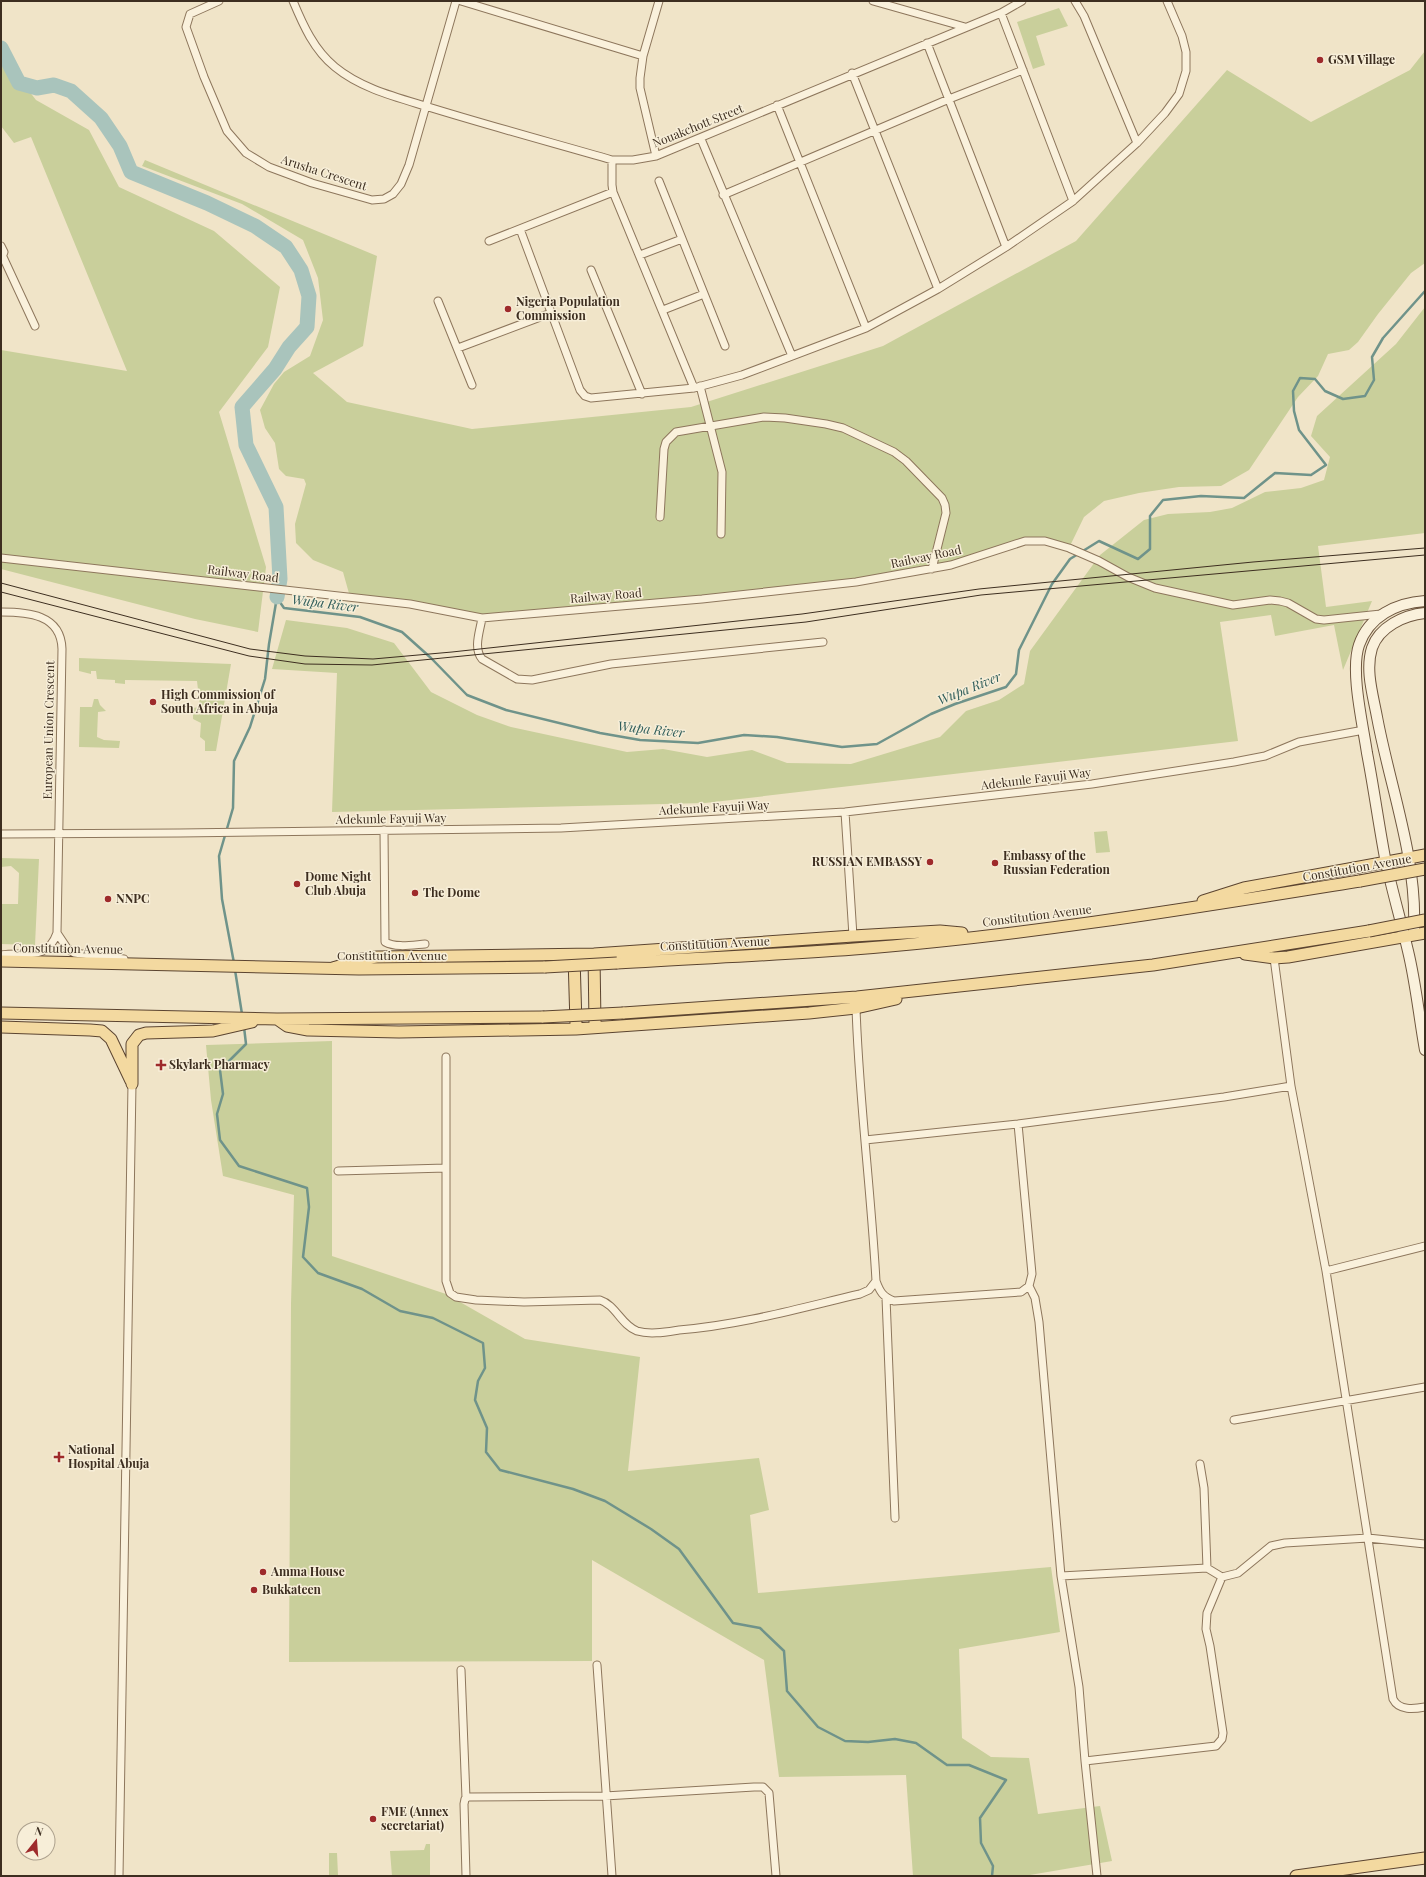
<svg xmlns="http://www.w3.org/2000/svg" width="1426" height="1877" font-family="'Playfair Display',serif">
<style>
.green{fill:#c9cf9b}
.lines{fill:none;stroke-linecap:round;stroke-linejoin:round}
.stream{stroke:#6f938a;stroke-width:2.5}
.river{stroke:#a9c4bc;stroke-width:15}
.street-casing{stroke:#8d765c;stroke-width:9}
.secondary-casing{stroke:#6f573f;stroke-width:12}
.primary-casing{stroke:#5b4430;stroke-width:13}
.street{stroke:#faf1dc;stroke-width:7}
.secondary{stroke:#faf1dc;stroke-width:10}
.primary{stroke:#f3d9a0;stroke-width:11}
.tram{stroke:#3d2e20;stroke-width:1}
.primary-bridge-casing{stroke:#5b4430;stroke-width:13;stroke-linecap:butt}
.primary-bridge{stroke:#f3d9a0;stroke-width:11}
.poi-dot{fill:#9e2a2b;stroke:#f7eed8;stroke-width:1.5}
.labels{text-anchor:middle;stroke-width:3;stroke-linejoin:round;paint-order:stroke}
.poi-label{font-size:12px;font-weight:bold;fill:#3d2e20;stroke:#f7eed8;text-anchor:start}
.street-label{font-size:12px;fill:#3d2e20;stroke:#f7eed8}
.water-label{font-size:13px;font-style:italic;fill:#2f5d5a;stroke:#f7eed8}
</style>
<rect width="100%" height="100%" fill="#f0e4c8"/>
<path class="green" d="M1059,8L1068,26L1036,36L1045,65L1033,69L1017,22Z
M1425,51V263L1411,273L1378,314L1358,342L1349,350L1328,354L1318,376L1298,397L1249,470L1221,486L1179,487L1139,493L1104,501L1084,517L1069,548L1035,541L964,561L856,582L482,618L350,597L343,572L313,560L296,543L295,524L306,484L304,479L286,476L279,469L275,443L265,428L260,410L274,384L284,372L310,356L323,320L318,278L303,240L242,204L142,166L145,160L377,256L363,346L313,373L347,402L472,429L691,407L883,346L1076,241L1227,70L1311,122L1410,70Z
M1,55L36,100L89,130L119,187L214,231L280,287L268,347L219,412L266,567L258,632L195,619L1,569V350L127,371L31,137L14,143L1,126Z
M1425,307V533L1318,546L1326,607L1372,601L1343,670L1334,625L1275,636L1271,615L1220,622L1238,741L705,803L332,812L337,673L272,669L286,620L347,628L394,643L431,692L477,715L511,727L627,752L663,749L707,757L752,750L787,763L851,764L940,737L966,711L999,700L1024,684L1030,651L1100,555L1144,520L1168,514L1210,512L1232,508L1265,492L1301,488L1324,480L1330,457L1311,436L1317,416L1396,344Z
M79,658L231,664L216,751H205V741L200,737L201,723L193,719V708L200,707L197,681L125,680V684L115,683V680L97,679L96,671H91V674L79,671Z
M94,699H98L100,705L106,711L98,712L97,737L104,740L120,741L119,748L79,747L80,707H92Z
M1107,831L1110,852L1096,853L1094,832Z
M1,858L39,859L35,945L1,944V904H18L19,873L11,866L1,867Z
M332,1041V1256L446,1294L525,1339L640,1357L628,1471L759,1458L769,1510L750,1515L758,1593L1051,1567L1060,1632L959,1649L962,1738L991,1757L1029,1758L1038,1814L1100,1806L1112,1861L1024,1876H913L906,1775L779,1777L764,1660L592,1560V1661L289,1662L291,1304L294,1195L223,1176L211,1100L206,1045Z
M426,1844H430V1876H392L390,1851L424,1850Z
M329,1853H337L338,1875L336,1876H329Z"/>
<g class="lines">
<path class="stream" d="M277,598L284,608L360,617L402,632L431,658L467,695L506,710L600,733L640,740L698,743L744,735L777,737L842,747L877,744L931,714L955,704L1006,687L1016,674L1019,650L1052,584L1070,559L1099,541L1138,559L1150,549V516L1163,500L1201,496L1244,498L1275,473L1311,475L1326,465L1299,430L1294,411L1293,391L1300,378L1315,379L1325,391L1343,399L1365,396L1374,380L1372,357L1383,338L1425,291
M234,963L222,899L219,856L233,808L234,761L250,727L265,679L269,644L277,597
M235,970L242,1014
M244,1027L246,1044L220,1070L223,1094L217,1114L220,1140L239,1166L307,1188L309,1207L303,1257L318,1273L362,1289L400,1311L433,1318L483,1343L485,1368L478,1381L475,1400L487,1428L486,1452L500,1470L573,1489L605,1501L651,1529L679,1549L733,1623L760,1628L784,1651L787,1691L818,1727L845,1741L868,1742L895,1739L916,1743L947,1765H969L1006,1780L980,1818L981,1843L993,1866L992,1876"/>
<path class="river" d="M1,48L19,83L37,88L54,85L71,91L101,118L120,146L131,172L207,203L255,226L286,247L301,270L309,296L307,327L289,347L275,369L242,407L246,445L276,507L280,579L277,597"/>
<defs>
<path id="street" d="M219,1L190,14L186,27L204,77L227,131L246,153L269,167L312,183L372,200L384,199L393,194L401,184L409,165L456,1
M293,1C303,25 314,50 335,67C363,90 400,98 435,109C494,127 553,143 612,160H633L656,156L1001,13L1022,1
M461,1L643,56L640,78V88L656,156
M873,1L965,27
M1075,1L1084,16L1137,143
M1001,13L1073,201
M927,43L1006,247
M643,56L659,1
M852,73L938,289
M777,105L866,328
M701,139L792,356
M612,160V185L613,192L694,388
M659,181L725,346
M723,195L949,99L1023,70
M520,229L580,390L585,396L591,398L694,388L742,375L866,328L938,289L1006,247L1073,201L1137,143L1165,113L1179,94L1186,71V52L1182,36L1167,1
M489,241L613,192
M1,246L4,252L1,260
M640,255L682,239
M3,257L35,326
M591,270L642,394
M438,301L472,385
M663,310L704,294
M458,348L551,313
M700,386L722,472L721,534
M660,517L664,449L666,442L676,432L764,417L785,418L826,424L843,428L894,452L906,461L942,498L945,505L946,513L932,569
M1,558L410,604L482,618L702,599L856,582L951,565L1025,541H1045L1069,548L1099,561L1128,577L1155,588L1233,605L1270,600L1280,601L1288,603L1316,619L1324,620L1381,614
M1,612C27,612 61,614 62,649L57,933C47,962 24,951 1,955
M482,618C480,631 473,648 482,659L517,679L532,680L611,664L823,642
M845,812L853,936
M384,830L385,942C396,948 412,945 425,944
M1,834L180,833L561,828L845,812L1092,784L1234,762L1265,756L1299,742L1364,730
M57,933L67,948L74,953L124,959
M856,1008C859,1099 871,1190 876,1281C880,1292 883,1297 894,1301L1021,1292L1029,1286L1032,1274L1018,1124
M446,1057V1281L450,1293L456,1297L476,1300L524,1302L600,1300C616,1305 621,1325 637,1331C650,1335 666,1332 679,1330C741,1325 800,1308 860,1294L869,1290L876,1281
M1291,1086L1326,1271
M865,1140L1018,1124L1224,1097L1291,1086L1274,958
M338,1171L446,1168
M1425,1246L1326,1271L1393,1699C1399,1711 1414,1709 1425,1707
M1029,1286L1035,1298L1039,1322L1061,1576L1079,1687L1085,1761
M886,1298L895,1518
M1234,1420L1425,1387
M1200,1464L1204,1488L1207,1568
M1061,1576L1207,1568L1222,1577L1238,1573L1271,1546L1285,1543L1368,1538L1425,1544
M597,1665L612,1876
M461,1670L466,1798
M119,1876L132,1084
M466,1876L464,1804L465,1799L468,1797L605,1796L754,1787H763L769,1793L776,1876
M1097,1876L1085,1761L1216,1746L1222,1739L1223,1733L1210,1646L1206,1629L1207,1613L1222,1577"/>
<path id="secondary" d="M1425,601C1396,603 1369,616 1359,645C1350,671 1363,725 1367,753C1374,789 1379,827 1386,863C1393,893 1401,922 1408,951C1416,984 1419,1017 1425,1050
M1414,929C1417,857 1390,787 1377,717C1373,695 1365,670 1372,648C1379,627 1404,615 1425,613"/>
<path id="primary" d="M1203,901L1244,888L1425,855
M1245,954L1274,958L1288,957L1425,933
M594,956L595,1023
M574,957L576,1024
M1,961L359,969L545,967
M617,963C696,958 775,955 854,949C1023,936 1192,908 1360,881
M333,968L362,959L377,957L594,954L853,936L940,931L962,933
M1,1013L277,1019L543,1017
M623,1013L857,997L1153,965L1369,931
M277,1019L287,1026L308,1030L399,1032L576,1029L809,1013L856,1008L896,999
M1,1027L90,1030L102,1031L111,1039L131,1081
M132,1084V1044L139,1035L146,1033L213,1031L252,1022
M1296,1876L1425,1858"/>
</defs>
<use href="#street" class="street-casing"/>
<use href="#secondary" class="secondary-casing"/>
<use href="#primary" class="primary-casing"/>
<use href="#street" class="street"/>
<use href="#secondary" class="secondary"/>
<use href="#primary" class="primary"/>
<path class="tram" d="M1,583L250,649L305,656L373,659L452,652L802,614L979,589L1253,562L1425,548
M1,592L249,656L305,664L372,665L806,622L981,595L1425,555"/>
<defs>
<path id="primary-bridge" d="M1360,881L1425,869
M1369,931L1425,920
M545,967L617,963
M543,1017L623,1013"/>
</defs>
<use href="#primary-bridge" class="primary-bridge-casing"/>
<use href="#primary-bridge" class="primary-bridge"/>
</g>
<g class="poi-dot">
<circle cx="1320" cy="60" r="4"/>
<circle cx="508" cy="309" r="4"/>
<circle cx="153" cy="702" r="4"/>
<circle cx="930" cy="862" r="4"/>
<circle cx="995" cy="863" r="4"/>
<circle cx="297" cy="884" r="4"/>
<circle cx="415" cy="893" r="4"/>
<circle cx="108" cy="899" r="4"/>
<path d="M159 1059h4v4h4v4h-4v4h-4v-4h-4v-4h4z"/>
<path d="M57 1451h4v4h4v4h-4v4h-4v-4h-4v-4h4z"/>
<circle cx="263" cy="1572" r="4"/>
<circle cx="254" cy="1590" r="4"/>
<circle cx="373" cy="1819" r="4"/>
</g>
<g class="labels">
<g class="poi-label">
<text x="1328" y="64">GSM Village</text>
<text x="516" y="306">Nigeria Population<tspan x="516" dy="14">Commission</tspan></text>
<text x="161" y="699">High Commission of<tspan x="161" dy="14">South Africa in Abuja</tspan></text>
<text x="1003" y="860">Embassy of the<tspan x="1003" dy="14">Russian Federation</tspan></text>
<text x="922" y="866" text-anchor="end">RUSSIAN EMBASSY</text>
<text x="305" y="881">Dome Night<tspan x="305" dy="14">Club Abuja</tspan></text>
<text x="423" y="897">The Dome</text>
<text x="116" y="903">NNPC</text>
<text x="169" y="1069">Skylark Pharmacy</text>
<text x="68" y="1454">National<tspan x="68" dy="14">Hospital Abuja</tspan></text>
<text x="271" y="1576">Amma House</text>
<text x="262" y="1594">Bukkateen</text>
<text x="381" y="1816">FME (Annex<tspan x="381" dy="14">secretariat)</tspan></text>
</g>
<g class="street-label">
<text transform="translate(698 126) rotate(-22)" y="4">Nouakchott Street</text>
<text transform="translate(324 173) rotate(18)" y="4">Arusha Crescent</text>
<text transform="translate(926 557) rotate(-12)" y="4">Railway Road</text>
<text transform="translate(243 574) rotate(7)" y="4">Railway Road</text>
<text transform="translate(606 596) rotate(-5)" y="4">Railway Road</text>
<text transform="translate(49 730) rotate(-89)" y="4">European Union Crescent</text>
<text transform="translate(1036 779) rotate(-7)" y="4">Adekunle Fayuji Way</text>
<text transform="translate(714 808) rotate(-3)" y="4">Adekunle Fayuji Way</text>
<text transform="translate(391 819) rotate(-1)" y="4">Adekunle Fayuji Way</text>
<text transform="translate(1357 868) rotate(-10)" y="4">Constitution Avenue</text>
<text transform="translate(1037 916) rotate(-7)" y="4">Constitution Avenue</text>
<text transform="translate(715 944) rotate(-3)" y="4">Constitution Avenue</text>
<text transform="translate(68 949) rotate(1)" y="4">Constitution Avenue</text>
<text x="392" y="960">Constitution Avenue</text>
</g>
<g class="water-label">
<text transform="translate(325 603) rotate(7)" y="5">Wupa River</text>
<text transform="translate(969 688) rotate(-22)" y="5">Wupa River</text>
<text transform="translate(651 729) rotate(6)" y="5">Wupa River</text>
</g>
</g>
<rect width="1426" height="1877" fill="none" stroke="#3d2e20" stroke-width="4"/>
<g transform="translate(36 1841) rotate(17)"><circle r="19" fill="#f7eed8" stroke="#ada18e"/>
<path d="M0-3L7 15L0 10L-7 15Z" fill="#9e2a2b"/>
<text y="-6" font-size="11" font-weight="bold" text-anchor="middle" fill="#3d2e20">N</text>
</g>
</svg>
